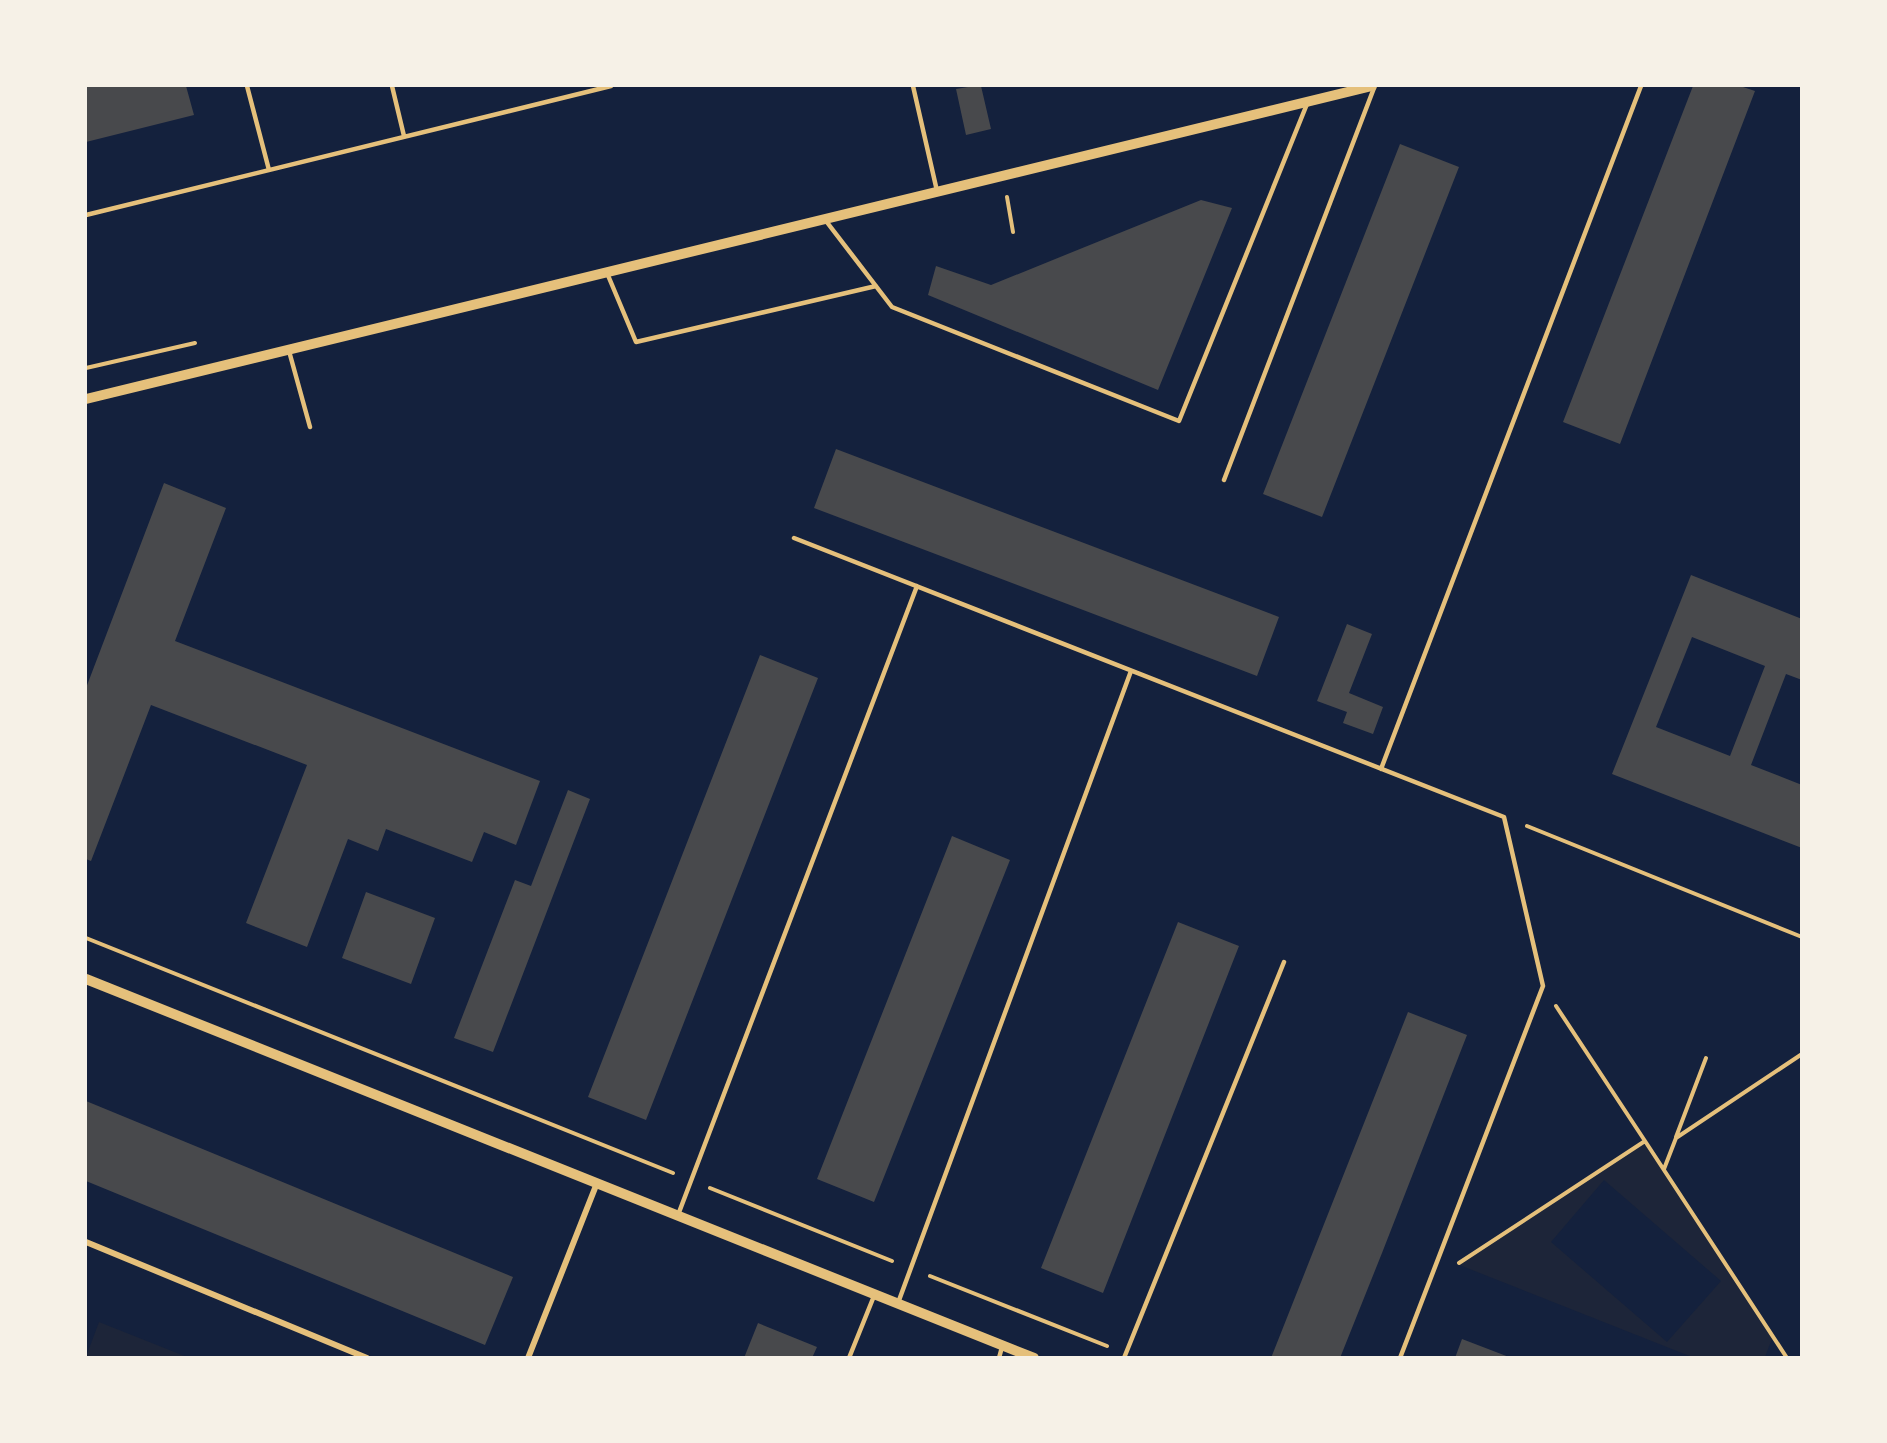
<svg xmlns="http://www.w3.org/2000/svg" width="1887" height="1443" font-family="Rubik,sans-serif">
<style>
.green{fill:#1d2539;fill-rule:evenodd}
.building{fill:#48494c;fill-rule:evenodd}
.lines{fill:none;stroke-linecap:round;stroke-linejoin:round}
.path{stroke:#e5c07b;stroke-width:4}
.service{stroke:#e5c07b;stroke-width:4.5}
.minor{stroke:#e5c07b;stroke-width:6}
.tertiary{stroke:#e5c07b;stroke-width:10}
</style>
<rect width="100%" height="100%" fill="#14213d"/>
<path class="green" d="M1645,1141L1773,1336L1765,1357H1692L1457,1264ZM1604,1180L1721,1281L1667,1342L1551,1242Z
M99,1322L187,1357H86Z"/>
<path class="building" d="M86,86H186L194,115L86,142Z
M974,86H981L991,129L966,135L956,89Z
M1693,86H1740L1755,91L1620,444L1563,422Z
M1400,144L1459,167L1322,517L1263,494Z
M1201,200L1232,208L1158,390L928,295L936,266L991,285Z
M836,449L1279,617L1257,676L814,508Z
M164,483L226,508L175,641L540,781L516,845L484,832L472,862L386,829L378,851L348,839L307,947L246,923L307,765L151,705L91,861L86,859V688Z
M1691,575L1802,619V680L1786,674L1751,765L1802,785V848L1612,774ZM1692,637L1765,666L1730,756L1656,727Z
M1347,624L1372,634L1349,693L1383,707L1373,734L1343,723L1347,712L1317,701Z
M760,655L818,678L646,1120L588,1097Z
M568,790L590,799L493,1052L454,1038L515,880L531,886Z
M952,836L1010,860L874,1202L817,1179Z
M366,892L435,918L411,984L342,958Z
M1178,922L1239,946L1103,1293L1041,1268Z
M1408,1012L1467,1035L1382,1253L1340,1358H1271Z
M86,1101L513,1277L485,1345L86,1181Z
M758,1323L817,1347L812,1358H744Z
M1462,1339L1509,1357V1358H1455Z"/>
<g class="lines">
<path class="path" d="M1007,197L1013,232
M86,368L195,343
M1527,826L1802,937
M86,938L673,1173
M1556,1006L1645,1141
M1676,1137L1706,1058
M1664,1169L1676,1138L1802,1054
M710,1188L892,1261
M1459,1263L1645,1141L1787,1358
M930,1276L1107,1346"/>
<path class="service" d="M247,86L269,170
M392,86L404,136
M913,86L937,191
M86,215L611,86
M826,221L892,307L1179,421L1307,104
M607,273L636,342L876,286
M289,351L310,427
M1224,480L1374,88
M794,538L1504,817L1543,986L1400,1358
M1381,769L1641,86
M678,1215L917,586
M898,1303L1131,671
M849,1358L874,1296
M999,1358L1002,1347
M1124,1358L1284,962"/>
<path class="minor" d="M86,1242L367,1358
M528,1358L597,1183"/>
<path class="tertiary" d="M86,399L1372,86
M86,979L1034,1358"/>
</g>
<rect width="1887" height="1443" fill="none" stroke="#f6f1e7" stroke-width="174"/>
</svg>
